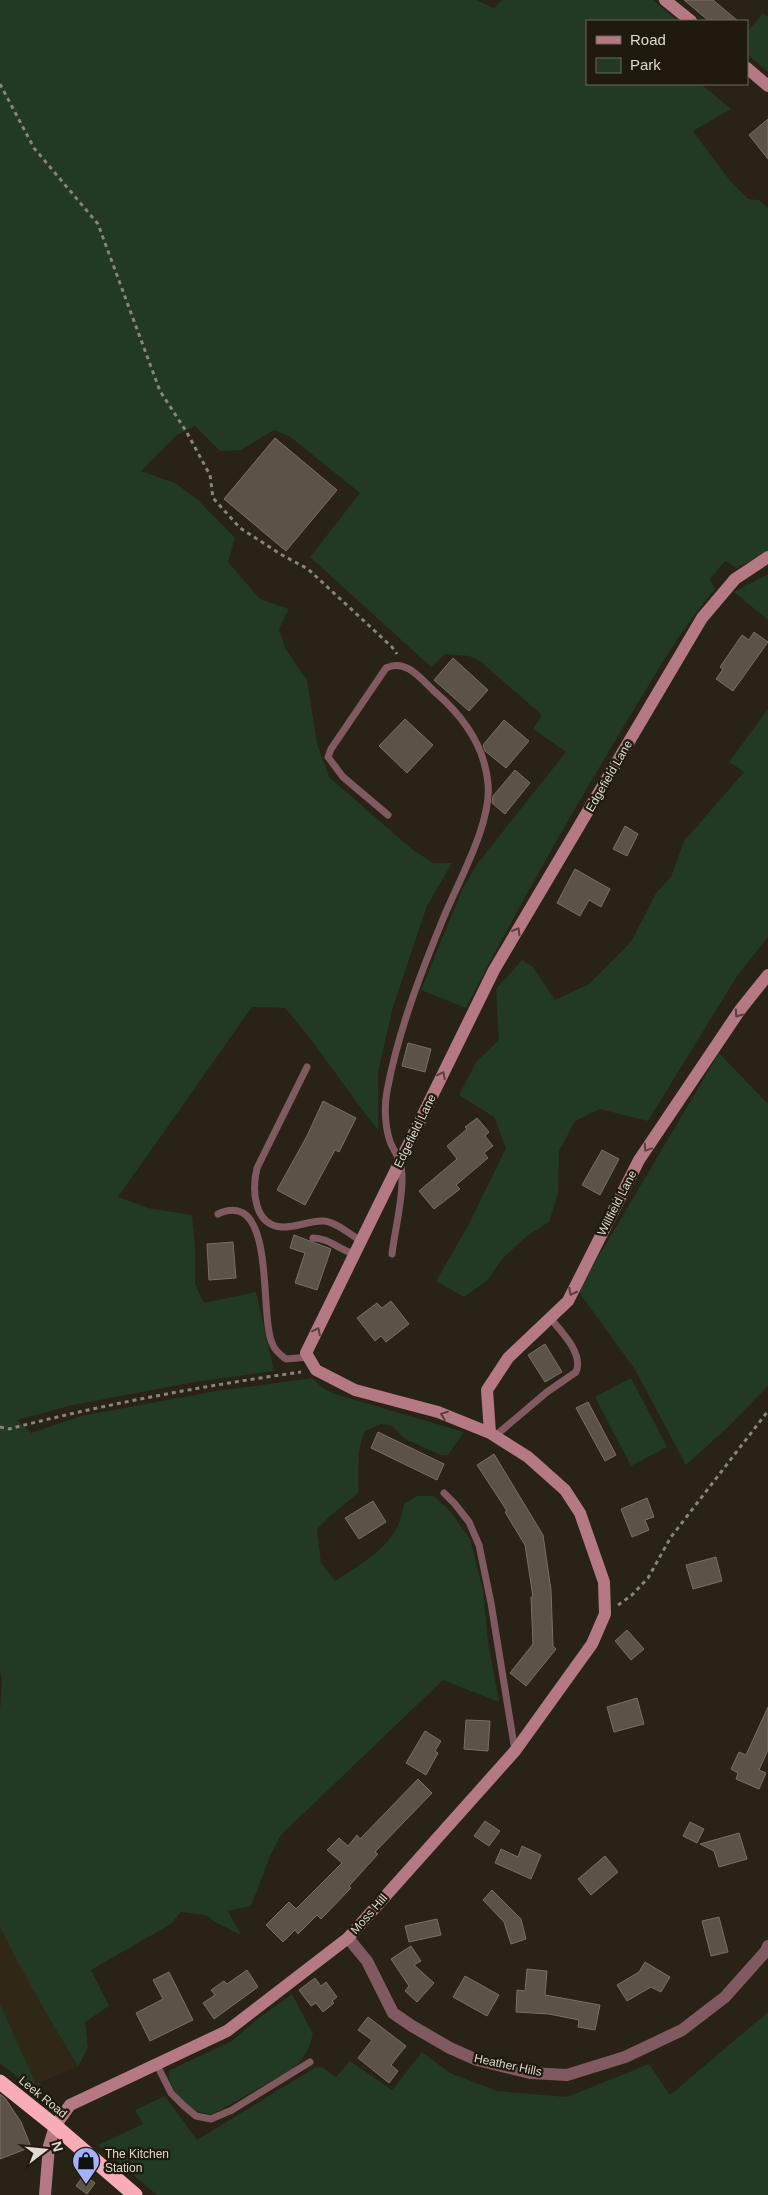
<svg xmlns="http://www.w3.org/2000/svg" width="768" height="2195" font-family="Helvetica,sans-serif">
<style>
.built{fill:#302716}
.green{fill:#223923}
.building{fill:#5c5348;stroke:#796f63}
.lines{fill:none;stroke-linecap:round;stroke-linejoin:round}
.path{stroke:#89847b;stroke-width:3;stroke-dasharray:4 4;stroke-linecap:butt}
.lane{stroke:#805a60;stroke-width:7}
.street{stroke:#805a60;stroke-width:12}
.secondary{stroke:#b47982;stroke-width:12}
.highway{stroke:#f7acb8;stroke-width:15}
.oneway{stroke:#5b3f3c}
.labels{text-anchor:middle;stroke-width:4.5;stroke-linejoin:round;paint-order:stroke}
.street-label{font-size:12px;fill:#dfdbd3;stroke:#1f190e}
.poi-label{font-size:12px;fill:#dfdbd3;stroke:#1f190e;text-anchor:start}
</style>
<rect width="100%" height="100%" fill="#282217"/>
<path class="built" d="M0,1927L32,1989L78,2067L36,2084L0,2003Z"/>
<path class="green" d="M0,0H476L494,8L502,0H653L678,21H587V84H701L731,109L693,131L731,182L748,199L759,200L768,208V551L737,568L725,561L710,579L715,589C678,632 651,682 621,731C567,821 514,914 466,1008L421,990L462,890L477,864L566,752L533,729L542,715L480,661L469,656L445,654L431,667L310,557L360,493L289,436L274,430L241,450L220,451L195,426L177,435L141,471L175,483L197,499L235,538L228,562L260,599L289,609L279,629L285,648L307,680L317,744L330,778L413,850L433,863H452L427,906L393,1007L378,1072V1130C346,1090 319,1047 285,1008L252,1007L118,1197L148,1208L192,1215L195,1247V1284L204,1303L256,1292L274,1371L195,1382L73,1405L17,1420L31,1433L81,1416L216,1391L313,1378L321,1387L335,1394L464,1432L448,1455H441L405,1439L392,1426L381,1424L365,1431C356,1449 359,1473 358,1493L330,1516L317,1529L321,1563L335,1581C357,1567 385,1551 397,1527C401,1520 402,1512 404,1504L417,1496H434L450,1511L470,1539L483,1590L488,1641L499,1702L443,1680L281,1835L271,1854L251,1906L228,1911L241,1935L215,1922L206,1915L181,1912L171,1924L91,1970L109,2006L85,2022L88,2047L78,2067L32,1989L0,1927V1710L2,1682L0,1671Z
M763,13L768,17V72L747,54V32Z
M768,574V620L734,592Z
M768,709V937L737,976L648,1121L600,1109L575,1121L559,1151L558,1194L549,1222L527,1236L501,1260L488,1280L464,1297L436,1281L468,1226L506,1148L494,1117L459,1095L476,1062L499,1040L496,989L522,960L533,967L555,1000L589,984L631,942L656,893L671,877L684,841L744,772L729,762Z
M719,1053L768,1104V1386L728,1427L686,1465L634,1368L578,1291Z
M631,1378L667,1447L631,1466L595,1397Z
M292,1994L313,2034C309,2049 305,2058 293,2069L213,2114C205,2114 197,2112 190,2107C181,2100 164,2081 170,2070L232,2041L256,2020Z
M0,2003L36,2084L40,2082L41,2086L31,2084L30,2088L0,2063Z
M768,2012V2195H157L98,2145L143,2124L135,2110L165,2096L197,2140L314,2068L322,2067L336,2077L350,2061L392,2090L422,2052L450,2073L497,2091L567,2097L649,2064L670,2095Z"/>
<path class="building" d="M684,0H713L738,21H709Z
M768,119V159L749,135Z
M275,438L337,490L286,551L224,499Z
M754,632L768,642L733,691L716,679L723,669L720,667L742,635L749,640Z
M453,658L488,690L469,711L434,680Z
M405,719L433,745L407,773L379,746Z
M504,720L529,741L506,768L485,751L483,745Z
M515,770L530,783L505,814L492,803L493,796Z
M625,826L638,834L627,856L613,849Z
M575,869L610,889L601,907L589,900L580,916L557,903Z
M408,1043L431,1049L425,1072L402,1066Z
M323,1101L356,1118L339,1152L335,1150L305,1205L277,1190L307,1136Z
M477,1118L489,1132L485,1136L493,1146L484,1153L488,1158L456,1185L460,1189L434,1209L419,1191L457,1159L447,1146L467,1129L465,1127Z
M602,1150L619,1159L600,1195L582,1185Z
M294,1235L331,1249L317,1290L295,1283L305,1253L290,1248Z
M233,1242L236,1278L209,1280L207,1244Z
M391,1301L409,1324L386,1342L381,1336L375,1341L357,1318L377,1303L382,1308Z
M545,1344L562,1372L545,1382L528,1355Z
M588,1402L616,1455L605,1461L576,1408Z
M378,1432L444,1464L437,1480L371,1448Z
M494,1454L543,1535L551,1590L553,1646L556,1649L526,1686L510,1673L533,1644L531,1597H533L525,1545L505,1512L507,1511L477,1465Z
M647,1498L654,1517L645,1520L649,1530L632,1537L621,1509Z
M373,1501L386,1522L359,1539L345,1518Z
M716,1557L722,1581L693,1589L686,1565Z
M627,1630L644,1649L631,1660L615,1641Z
M637,1698L644,1724L614,1732L607,1707Z
M768,1707V1750L759,1770L766,1773L759,1789L736,1779L738,1773L731,1769L739,1752L746,1755Z
M466,1720L490,1721L488,1751L464,1749Z
M425,1731L441,1741L435,1751L438,1753L426,1775L406,1763Z
M418,1779L432,1793L375,1852L378,1854L349,1886L351,1888L321,1919L317,1915L298,1934L295,1930L283,1942L266,1925L289,1902L296,1909L342,1863L327,1850L339,1838L348,1846L357,1835L360,1839Z
M485,1821L500,1831L489,1846L474,1836Z
M690,1822L704,1829L697,1843L683,1836Z
M739,1833L747,1859L719,1867L714,1851L700,1844Z
M522,1846L541,1855L531,1879L495,1863L501,1849L518,1857Z
M605,1856L618,1872L591,1895L578,1879Z
M492,1890L521,1919L526,1939L511,1944L504,1922L483,1900Z
M719,1917L728,1952L711,1956L702,1921Z
M437,1919L441,1935L409,1942L405,1926Z
M411,1946L421,1961L414,1965L434,1983L417,2002L405,1991L409,1986L391,1959Z
M645,1962L670,1977L661,1992L651,1987L627,2001L617,1985L639,1972Z
M527,1969L547,1971L545,1995L600,2005L595,2030L578,2027L579,2020L549,2014L516,2012L517,1990L525,1991Z
M247,1970L258,1987L214,2019L203,2003L215,1995L211,1990L224,1981L227,1984Z
M169,1972L193,2020L150,2041L136,2013L163,1999L153,1980Z
M465,1976L499,1995L487,2016L453,1997Z
M315,1978L321,1986L326,1982L337,1997L332,2001L334,2003L323,2012L316,2003L311,2006L299,1990Z
M368,2017L406,2046L391,2065L398,2071L389,2083L358,2058L372,2040L358,2030Z
M0,2094L5,2098L21,2122L31,2147L0,2159Z
M84,2175L95,2183L87,2194L76,2186Z"/>
<g class="lines">
<path class="path" d="M0,84L34,148L98,224L160,391L186,431L210,475L213,498L240,528L282,555L308,569L392,647L397,654
M0,1427L9,1429C105,1404 202,1386 301,1372
M618,1605L632,1595L648,1578L671,1537L768,1411"/>
<path class="lane" d="M388,815L343,777L328,757L331,749L386,668C406,658 421,679 435,692C463,716 485,747 488,784C492,823 458,882 443,919C420,975 398,1032 387,1091C384,1107 385,1129 391,1144C396,1154 402,1163 402,1175C403,1201 395,1228 392,1254
M307,1067L257,1168C252,1189 253,1225 282,1227C296,1228 310,1220 324,1221C336,1222 351,1235 361,1241
M218,1214C278,1187 258,1318 273,1345C275,1351 281,1355 286,1359L309,1357
M313,1238C329,1238 339,1250 355,1254
M495,1436L547,1392L576,1372C584,1354 561,1331 550,1318
M444,1493L455,1504L469,1522L479,1545L491,1603L515,1751
M157,2065L171,2093L184,2106L196,2116L211,2119L232,2110L310,2062"/>
<path class="street" d="M348,1938L367,1961L393,2013L412,2026L450,2048L477,2060L530,2073L567,2075L625,2057L682,2030L725,1997L766,1951L768,1946"/>
<path class="secondary" d="M665,0L691,21
M747,68L768,86
M490,1433L487,1390L508,1358L568,1301L639,1160L740,1010L768,975
M45,2195L49,2146L55,2126L70,2105L227,2031L348,1938L515,1751L592,1644L605,1614L604,1582L580,1513L565,1490L528,1457L490,1433L438,1412L355,1390L316,1370L306,1353L494,970L702,618L735,579L768,557"/>
<path class="highway" d="M0,2082L55,2126L135,2195"/>
</g>
<defs><path id="oneway-chevron" d="M-2-3.5L2.5 0L-2 3.5" fill="none" stroke-width="1.6" stroke-linecap="round" stroke-linejoin="round" transform="scale(1.25)"/></defs>
<g class="oneway">
<use href="#oneway-chevron" transform="translate(517 931) rotate(-60)"/>
<use href="#oneway-chevron" transform="translate(738 1014) rotate(125)"/>
<use href="#oneway-chevron" transform="translate(442 1075) rotate(-64)"/>
<use href="#oneway-chevron" transform="translate(647 1148) rotate(124)"/>
<use href="#oneway-chevron" transform="translate(572 1292) rotate(117)"/>
<use href="#oneway-chevron" transform="translate(317 1331) rotate(-64)"/>
<use href="#oneway-chevron" transform="translate(444 1415) rotate(-159)"/>
</g>
<defs>
<symbol id="shop-pin" viewBox="-11 -11 22 30"><path d="M0 17L-7.5 6A9.5 9.5 0 1 1 7.5 6Z" fill="#a4b2fc" stroke="#1f190e"/><path d="M-5-2.5h2.3a2.7 3.5 0 0 1 5.4 0H5L5.5 6h-11ZM-1.5-2.5h3a1.5 2.3 0 0 0-3 0Z" fill="#111"/></symbol>
</defs>
<g fill-rule="evenodd">
<use href="#shop-pin" x="70" y="2145" width="32" height="43"/>
</g>
<g class="labels">
<g class="street-label">
<text transform="translate(609 776) rotate(-60)" y="4">Edgefield Lane</text>
<text transform="translate(415 1131) rotate(-64)" y="4">Edgefield Lane</text>
<text transform="translate(617 1203) rotate(-63)" y="4">Willfield Lane</text>
<text transform="translate(369 1914) rotate(-49)" y="4">Moss Hill</text>
<text transform="translate(508 2065) rotate(12)" y="4">Heather Hills</text>
<text transform="translate(43 2097) rotate(39)" y="4">Leek Road</text>
</g>
<g class="poi-label">
<text x="105" y="2158">The Kitchen<tspan x="105" dy="14">Station</tspan></text>
</g>
</g>
<rect x="586" y="20" width="162" height="65" fill="#1f190e" stroke="#6c675d"/>
<rect x="596" y="36" width="25" height="8" fill="#b47982" stroke="#6c675d"/>
<text x="630" y="45" font-size="15" fill="#dfdbd3">Road</text>
<rect x="596" y="58" width="25" height="15" fill="#223923" stroke="#6c675d"/>
<text x="630" y="70" font-size="15" fill="#dfdbd3">Park</text>
<g transform="translate(45 2150) rotate(74)" stroke="#1f190e" stroke-width="4" paint-order="stroke">
<path d="M0-4L9 19L0 12L-9 19Z" fill="#dfdbd3"/>
<text y="-8" font-size="14" font-weight="bold" text-anchor="middle" fill="#dfdbd3">N</text>
</g>
</svg>
